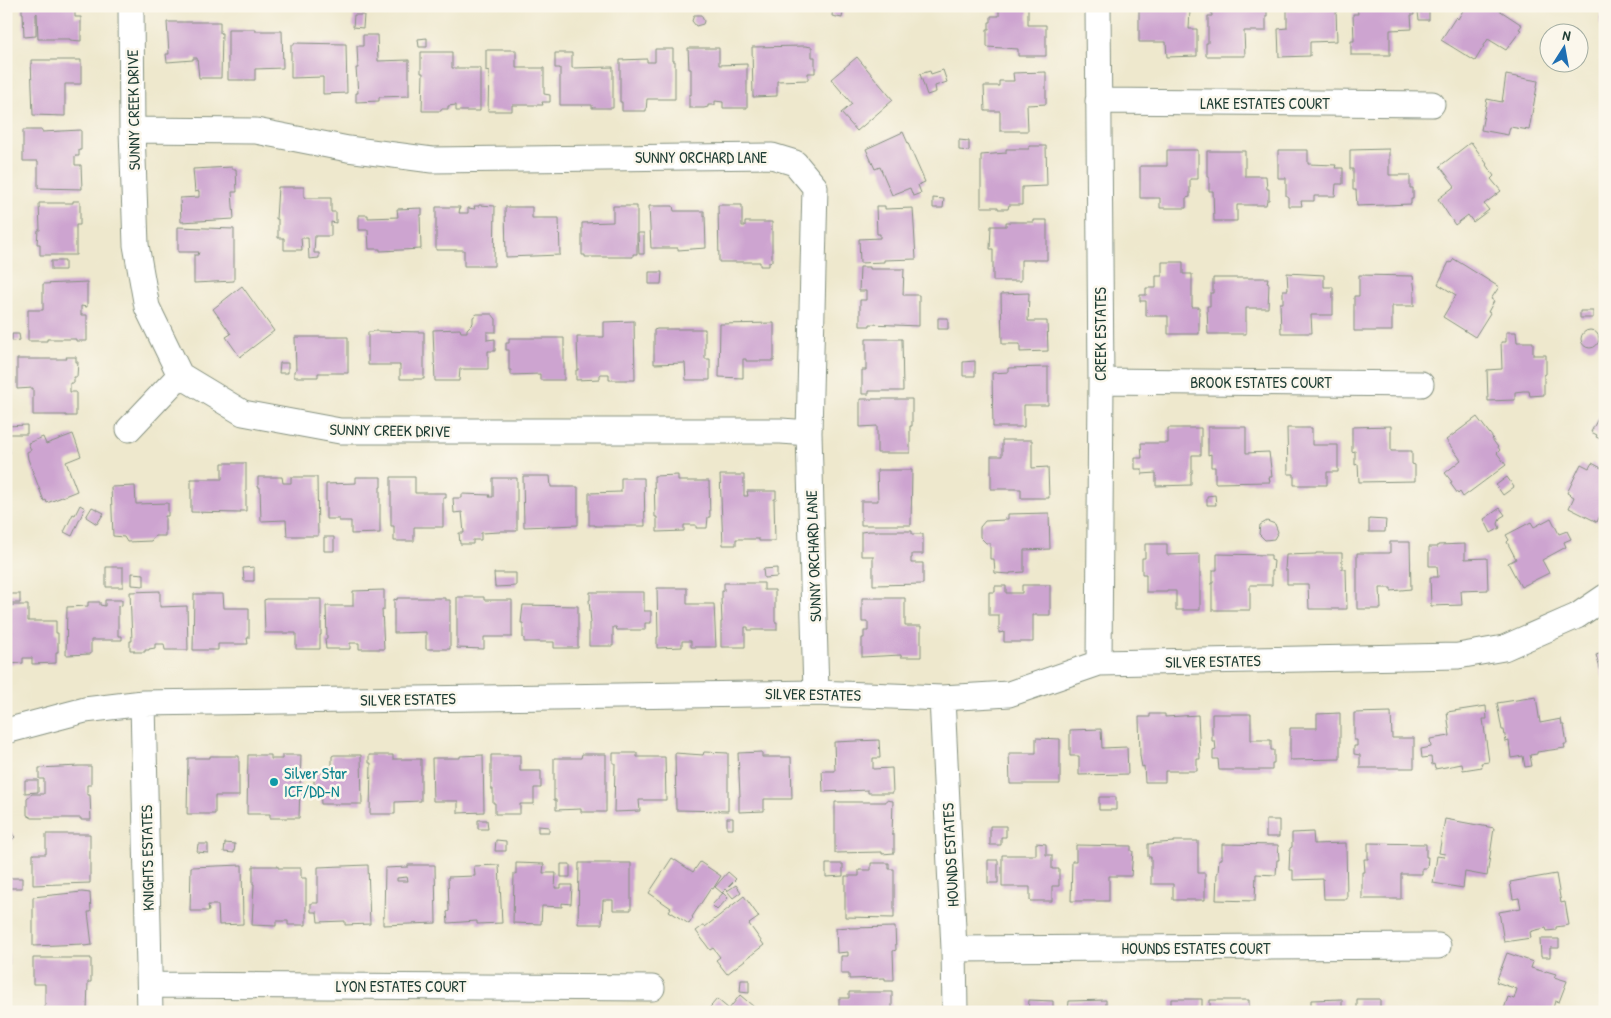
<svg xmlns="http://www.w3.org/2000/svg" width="1611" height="1018" font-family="'Patrick Hand',sans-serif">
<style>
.building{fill:#cda4d0;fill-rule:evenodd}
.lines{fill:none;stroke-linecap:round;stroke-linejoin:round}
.street-casing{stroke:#869280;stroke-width:27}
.street{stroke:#fff;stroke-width:25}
.culture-dot{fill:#0f9aa8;stroke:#fbf7ec;stroke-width:2}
.labels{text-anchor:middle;stroke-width:5;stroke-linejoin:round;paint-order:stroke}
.street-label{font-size:16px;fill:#1f3d34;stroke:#fbf7ec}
.culture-label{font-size:16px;fill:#0d838f;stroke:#fbf7ec;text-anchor:start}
</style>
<rect width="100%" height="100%" fill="#fbf7ec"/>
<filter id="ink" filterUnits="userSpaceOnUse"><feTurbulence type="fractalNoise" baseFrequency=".02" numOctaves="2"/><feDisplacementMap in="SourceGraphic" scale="10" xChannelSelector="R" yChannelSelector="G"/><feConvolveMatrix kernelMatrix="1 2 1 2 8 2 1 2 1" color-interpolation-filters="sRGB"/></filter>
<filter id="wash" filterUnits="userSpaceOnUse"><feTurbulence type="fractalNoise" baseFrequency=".0096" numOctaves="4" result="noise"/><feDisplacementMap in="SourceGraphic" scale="20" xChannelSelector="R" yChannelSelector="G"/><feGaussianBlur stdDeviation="1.12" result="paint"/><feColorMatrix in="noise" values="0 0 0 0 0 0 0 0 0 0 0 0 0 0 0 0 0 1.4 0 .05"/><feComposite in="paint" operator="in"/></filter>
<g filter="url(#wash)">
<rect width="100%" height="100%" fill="#eee8cd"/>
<g id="blocks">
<path class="building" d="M22,6H75V17H81V41L70,40V39H38L37,13L36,14V36L24,37L23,13H22Z
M833,6H844L842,18L832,16Z
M999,6H1028V25H1046V56H1018V49L987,47V29H989V22H991V16H999Z
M1211,6H1267V16H1266V31H1244L1245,56H1206V43H1208V16H1212Z
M1357,6H1413L1414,15H1411L1412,29L1390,30V55H1351V41H1354L1353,14H1358Z
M1470,6H1493L1522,25L1519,29L1521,30L1506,50L1488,39L1475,61L1441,40L1456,17L1458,19L1465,7L1469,9Z
M1336,9L1337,41L1310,42V56L1279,57L1278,29L1287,28V10Z
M1139,10H1190L1189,29H1197V56L1167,57L1166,42H1139Z
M1429,11V20H1419L1418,12Z
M354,15H364L363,28L353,27Z
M694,15H701L704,21L703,24L696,26L692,21Z
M1600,16H1605V25H1600Z
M167,22H220V33H222L221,78H199L197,58H193V60L167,62L166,54H169Z
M228,29H255V31H282L283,68L255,69V80H228Z
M363,35H377L378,61L409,60V96L379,97V101L356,102V93H358L356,68H358L357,46H363Z
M427,38V47H419L418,39Z
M294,43L346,44L347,93L323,94V77L291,78V45H294Z
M805,46L812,47V57H815V73H808V80L777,81V96L753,97L752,47Z
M688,48H719V65L747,64V108H723V102L715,101V105H708V107L704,108H689V95H691V69H689Z
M655,49H673V61H675V99H647L646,111H622V102H620V60L647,59V62H655Z
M486,50H516V68H544V94L550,95V102H542L543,105H512V111H488L489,70L486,71Z
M421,52H452V68H480V111H456V105L448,106V109H441V111H422L423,73H421Z
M555,53H572V68L613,67V108H592V105H560V68H555Z
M857,57L893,100L857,131L841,113L852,104L831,79Z
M31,60H81V84H65V116L33,115Z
M943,70L947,82L935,86L936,92L927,95L920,74L930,71L931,74Z
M1046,72V104L1027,105L1028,131H1000V111H985L984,86H999V81H1014L1013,73Z
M1506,75L1538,81L1529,130L1510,127L1508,135L1481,130L1487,99L1502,102Z
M23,130H42V132L81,130V150H79V156H75V165H81L82,189L38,188V161H23Z
M903,132L925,182L918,185L921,193L913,196L910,188L892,195L880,167L875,169L866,149Z
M959,140L969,141V151L959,150Z
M1471,142L1487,164L1486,165L1494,176L1491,179L1501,191L1484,204L1489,210L1473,222L1468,215L1455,225L1438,199L1455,186L1440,166Z
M1029,146H1046L1047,186L1022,187V205H1009L1008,209H998V207H981V155L1006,153V149H1029Z
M1389,149V175H1410V188H1413V199H1411V204L1357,206L1356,190H1353V169H1350V150Z
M1167,150H1198V179H1190V197L1186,198V208H1160V198H1140V166H1167Z
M1278,150H1308V164L1336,165L1335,168H1343V184H1336L1335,196H1314V201H1301L1302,206H1288V196H1286V178H1278Z
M1207,151H1245V176H1266L1267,189H1269V200H1267L1266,205H1237V221H1214L1213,191H1209V177H1207Z
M232,167V169H236L237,192H232L234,219L181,222L180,198L199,197V191L195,192L193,169Z
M278,187H304V198H331V212H336V223L331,222V236H315L314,253H319V258L309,259L308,238H301L302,250H284V238H278V219H276Z
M933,198L944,199L943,208H933Z
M73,201H80V225H76V255H40V244H37L38,230H40L39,203H73Z
M479,205L495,206L494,266H464V250H436V207H460L459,213H468V208L475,209L474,206H479Z
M718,205H742V226H745V222H772V261L769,262V266H760V262H719Z
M613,206H637V254H633V257H585V255H582V223L613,222Z
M649,206H673L674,211H704V216H705L706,248L678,250V248H651Z
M876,206H885V209L913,208L916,259L884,260V262L860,263L859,239L880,238V234H877Z
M505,207H532V218H559L560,255L506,257Z
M422,208V215H420L421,249L380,251V249H369L368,230H359V215H368V218L398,217L397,209Z
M1034,220H1047V260H1021V281H993V249H990L991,226H1006V222H1034Z
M178,227L234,229V281L194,283V255H198L199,252H178Z
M638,233H644V254H639Z
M1454,259L1499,287L1491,299L1494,301L1488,312L1490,313L1475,337L1443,317L1456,295L1438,284L1449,262L1451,263Z
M51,261H65V270H51Z
M1162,262H1183V274H1192V307H1199V334H1168V316H1146V301H1140V295H1146V288H1156V276H1162Z
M860,267H870V269H904L903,295H919V326L870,324V326H860V300H866V291H859Z
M649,272H662L661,284H649Z
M1287,273L1324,275V287H1333V315H1311L1312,333H1281L1280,303H1283V290H1288Z
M1359,275L1413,276L1415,292L1414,291V306H1392V331H1354V296H1359Z
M1213,278H1268L1267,283L1269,284L1268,308H1246V334H1208L1207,306H1210V293H1213Z
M87,282V307L81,306V315H87V341H76V339H47V341H28V310H43V284Z
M242,286L274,331L240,357L226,337L231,334L213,309Z
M1029,293L1028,321H1047L1048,351L1020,352V344H1002L1001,294Z
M1580,311H1593V318H1580Z
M477,314H492L496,319V332H487V340L495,339V351H488V369H460L459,381H435L433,330L460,329L461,332H467V329L473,323V317Z
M938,318H948V329H938Z
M634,321L635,380H609V374H600V379L576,380V370H578L577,337H604V322Z
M774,323V361H746V359H743V378L719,377L720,324Z
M657,329H705V359H710V380H686L685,363L654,364V330Z
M1581 339a9 9 0 1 1 18 0a9 9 0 1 1-18 0Z
M373,331L424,332V379H400V365H368V332H373Z
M1506,332H1516L1517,342H1533V355H1546V374L1544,375V395L1530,396L1529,391H1523L1515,392V400L1488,401L1487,370L1502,369L1501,342H1506Z
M12,334H19L20,340L12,341Z
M295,337H348V373H318V377H294V371L296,370Z
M509,338H564V380H540V374L511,375V370H509V350H506V343H509Z
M866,339H902L903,391H869V394H862V370H866Z
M66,357H76V362H78L77,377H74V383H70V392H76V416H66V415H33V388L17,389V359H67Z
M975,361V376H963V362Z
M280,363H288V373H279Z
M1048,367V405H1024V427H993L992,373L1008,372V368Z
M860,399H912V426H910V453H877V426L860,427Z
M1605,405V441L1596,437L1597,435L1591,432Z
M1477,417L1493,438L1492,439L1500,450L1497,453L1506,465L1463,497L1460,492L1458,494L1450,483L1452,482L1445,473L1461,460L1446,440Z
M27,425V434H6V426Z
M1391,426V451H1412V464L1415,465V481L1359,482L1358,464L1355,465V451L1352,452V427Z
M1208,427H1246V453L1269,452L1272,477H1269L1270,482L1215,483V467H1211V454L1208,455Z
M1168,428H1201V455H1192V473H1191V485L1156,486V473L1142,474V469H1135V458H1142L1141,443H1168Z
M1287,428H1312V445H1338V472H1327V485H1294V474H1288Z
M73,434L81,456L66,462L77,491L47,503L46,500L44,501L28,459L27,452L31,450L28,443L43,437L46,444Z
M1002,440H1032V468L1048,467L1049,498H1021V489H991V456H1002Z
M6,443H9L10,453H6Z
M222,463H246V511H240V513L191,512V479H222Z
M1592,463L1605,470V506L1597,522L1569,508L1574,497L1567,493L1581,464L1589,468Z
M877,470H912L911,525H861V501H878Z
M678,475V481H709L710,517H708L707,528H696V525H684V531L657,532V517H655L654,476Z
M720,475H744V496H748L747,491H776V499H774L775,541H759V539H736V545H723Z
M523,476H550L551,487H578V525L524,527Z
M258,477H282L283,483H291V477H317L318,536H287L286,520L261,521L260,487H258Z
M356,477H381V487H380V533L351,534V521H339V519H326V484L356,483Z
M391,477H415V493H446V498H443V527H414V541H394V526H391Z
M1507,477L1514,487L1503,495L1496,485Z
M493,478H517V531H500V532L481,533V540H473V544H460L459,533H464L462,512L454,513L453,498H462V494L490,495L489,497H493Z
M621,478H644L645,526H595V525H589V493L621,492Z
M135,486L136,504L168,503V516H165V536H155L151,541L127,542L124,537L113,536L111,487Z
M1215,495L1216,505H1207V496Z
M80,505L85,508L72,536L64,532L73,514L75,515Z
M92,507L104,513L97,524L86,517Z
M1500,508L1505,515L1500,518L1498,524L1500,528L1491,533L1484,519Z
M1049,513L1050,549L1024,550V572L1010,573V574L995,573L994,559H990V543H986L980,537V527L985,521L1004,520V519H1008V514Z
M1551,518L1559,534L1567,531L1571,539L1564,542L1566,547L1542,560L1549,573L1521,587L1508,563L1516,559L1507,542L1509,540L1506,535L1531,522L1534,527Z
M1369,519L1386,520L1385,532H1369Z
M1267,521L1275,524L1278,532L1274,539L1265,540L1259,534L1260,525Z
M869,531H912V534H923V554H912V558H911V563H923V584L873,585V556H861V532Z
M324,537H334V551H324Z
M1390,542H1410L1411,589L1391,591V588H1380L1381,609H1357V553H1390Z
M1145,544H1167V555L1200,554V610H1176V591H1167V592H1146V574H1142V558H1145Z
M1465,544V559L1487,558L1488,590L1461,591L1462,605L1431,606L1430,577H1438L1437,566H1429V547H1438V545Z
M1316,553H1342V569H1346L1347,609H1309L1308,584H1287V570H1285L1286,555L1316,554Z
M1217,554L1271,555V560L1274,561L1273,571H1272V585H1250V610H1212V583H1213V570H1217Z
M106,567H123V587H106Z
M254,567V581H244L243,568Z
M777,568V577L764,578L763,569Z
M132,573L144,574V586L132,585Z
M494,573H516V586L495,587Z
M724,583H764V590H775V622H777V630H748V627H745V647H721V622H722L721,599H722V591H724Z
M1022,585H1050V615H1033V642H1004V632L999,633V615H989V592H995V586H1006V593H1022Z
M657,588H687V604H714L716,647H691V641H682V647L657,648V637H658Z
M384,590V610H382L384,649H359V643H350V649H326L325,639H327L326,606H353V591Z
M160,591V607L187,606L188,650H165L164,644H155V648L149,649V650H145V652H134V650H130V641H132L130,592Z
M590,592H644V611H651V623H645V630H617L616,627H613V646H589V623H591L589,600H590Z
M9,594H20V603H9Z
M194,594H223L224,608H249V638H247L248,644H218V650H193Z
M457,597H484V600H512V637H484V649L457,648Z
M397,598H445V600H450V649H426V632L394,633V599L397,600Z
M862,598H905V626H921V657H901V655L862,657V638H864V631H868V622H862Z
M267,599H321V635H320V649H296V633H265L264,600Z
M105,600H122V605L118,606V636H122V640H91V654L66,655L67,607L88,606V602H100V605L105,606Z
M6,605H28V621H56V633H58V652H56V663L32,664V658H23V663L6,664Z
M523,605L578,606V648H554V642H524V638H523V623H521Z
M1605,652V681H1604L1596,655Z
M1536,697L1540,723L1561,719L1562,725H1564L1567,744H1564L1565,748L1537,752V754L1530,755L1532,766L1525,767L1523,756L1511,758L1509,741L1506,742L1504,730H1502L1497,703Z
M1486,706L1487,719H1483L1489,762L1481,763L1482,767L1463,770L1462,764L1435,769L1434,764L1432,765L1431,757L1422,758L1421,749L1431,747L1430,739L1450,736L1447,712Z
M1391,712L1392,738H1414V768H1360V755L1354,754V746H1357V740H1354V713Z
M1340,713V759L1290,760V728H1317V714Z
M1150,714H1165V717L1198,715L1200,759H1197V771H1165V782H1145L1144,766L1142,767L1140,756L1139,717H1150Z
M1212,714H1251V740H1271V750H1274V763H1272V770H1219L1218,759H1213V751L1216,750L1215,741H1212Z
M1101,729L1102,748L1127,747L1128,774L1079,775V756H1070V730Z
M1036,738L1060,739V784H1010L1009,753H1036Z
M879,740L880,758H873V769L892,768L893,793H868V790L823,792L822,771H835L834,742Z
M704,752L728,753V811L676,810L675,753L703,755Z
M762,752V757H791L792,799H764V811L739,812V796H740L738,753Z
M613,753H637V757H665L666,800H639L640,811L614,812L615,763H613Z
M582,754H606V812H581V809L556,810V800H554V758H581Z
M248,755H271V759H282V755H301L299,818H270V814H247Z
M334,755H361L362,804H321L320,790H314V772H332V756Z
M369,755H393V759H421V801L395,802V814H370L371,763H369Z
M483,755L484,812L458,813V801H433L432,758H460V756Z
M491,755H520V771H541V788H534V804H520V814H495V803H493V789H491Z
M210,756H239V796H215V814H187L188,758H210Z
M79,766H91V785H87V795H90L91,820H81V818H32L27,815V798L32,794H44V779H39V768Z
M25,780H38V792L25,793Z
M1099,797H1116V810H1099Z
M886,800L893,801L892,835H894V853L882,854V852L835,853V802H886Z
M727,818H733V829H727Z
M1445,819L1494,828L1487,876L1465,872L1463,888L1433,883L1437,856L1444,857L1445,854L1439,853Z
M478,820H487L488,829H478Z
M1266,820H1279V837H1266Z
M538,826L549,827V832H538Z
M990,826H1006V837H1001V845H990Z
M6,827L15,837L6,846Z
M1313,832L1314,844L1346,843L1347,899H1324L1323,879L1293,880V870H1289L1290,848L1292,847V833Z
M46,834H90V883L33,885V854H46Z
M496,840L506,841V851H495Z
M1174,841H1198V873H1205V900H1173V884H1151V857H1148V844L1174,842Z
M225,843L235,844L234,853L224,852Z
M1036,843L1046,844V855H1052V869H1059V886H1052V901H1030V887H1002V855H1036Z
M1368,843L1426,844V857H1428L1427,868H1422V874H1401V899H1362V872H1365L1364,859H1368Z
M198,844H208V853L197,852Z
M1222,844L1278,845L1279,860H1277L1276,875L1256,874L1255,901L1216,900L1217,873H1218L1219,859H1222Z
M1076,845L1131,846V851H1133L1131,876H1109V901H1071L1072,861H1076Z
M672,858L693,872L700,862L721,876L713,889L711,888L692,917L693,918L689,924L669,911L671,908L649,893Z
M988,860H998V883H988Z
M516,863L544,864L543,873H556L555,888H561V885H572L571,904L562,903V907L542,906L541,924L513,923L514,873L516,874Z
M579,863H631V910H613V900H603L602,924H578Z
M871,863H889V869H894V918L845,917V876H859V870H871Z
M561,864H570V877H561Z
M826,864H843V876L826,877Z
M242,865L243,924L219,925L218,905H208L209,911H190L191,867Z
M368,865L370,924L345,925V921L318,922L317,912H311V903H318V867Z
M408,865H435L436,923L383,925V917H384L385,868L408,867ZM407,877L408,881H397V878Z
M499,865L502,923L477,924V921L448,923L447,912L449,911L448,877L475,876L474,866Z
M253,866H278V868H301V878H306V925H288V921H276V926L252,925L254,884H253Z
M728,872L736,879L722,893L715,887Z
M1556,874L1561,903L1565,902L1569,925L1556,927V930L1547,931L1546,928L1536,930L1530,932L1531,938L1504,942L1499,912L1521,908L1519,898L1513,899L1510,882Z
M8,878H22V888H8Z
M736,885L741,892L733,898L727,891Z
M82,892L90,893L91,912H88L92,945L84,946L83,944L33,946V897Z
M723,893L728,898L717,910L712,905Z
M744,896L759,917L749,924L764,945L727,974L716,960L720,957L713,948L710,950L696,931L704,925L705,927Z
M849,927V928L895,927L896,950L893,951L894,980H885V978L849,979V974H841V956H848V952L837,953L836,928Z
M1540,939H1559V948H1550V957H1541Z
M1507,953L1533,962L1531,968L1545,972L1546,971L1556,974L1554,977L1567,981L1559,1002L1555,1001L1552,1012H1503L1508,997L1514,999L1517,989L1496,982Z
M6,954H8L9,964H6Z
M33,958H91V982H88L87,1011L45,1010V984H33Z
M741,980H749V993L740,992Z
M849,992H892V1012H839V998H849Z
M740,995L754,1007L750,1012H706L717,999L729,1009Z
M1171,999H1202V1012H1171Z
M1342,999V1012H1311V1000Z
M1357,999H1380V1012H1357Z
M1029,1000L1053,1001V1012H1028Z
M1106,1000V1012H1068L1069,1001Z
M1210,1000H1249V1012H1210Z
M1468,1009V1012H1451V1010Z"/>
</g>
</g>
<g filter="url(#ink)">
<use href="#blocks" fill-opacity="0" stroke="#869280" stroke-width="1"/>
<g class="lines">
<defs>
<path id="street" d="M131,6L132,130L136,245L147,307L180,375L243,413L340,431H781L809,433
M1098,6L1101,381L1099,663
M1098,101L1432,104
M132,130L256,131L348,149L432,160L772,156L795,163L815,187L809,433L816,693
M1101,381L1421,384
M129,429L180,375
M942,698L954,949L955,1012
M143,703L150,1012
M6,731L85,710L143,703L816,693L942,698L1009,694L1099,663L1458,656L1504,648L1577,616L1605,597
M954,949L1438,946
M150,985L652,988"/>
</defs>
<use href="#street" class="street-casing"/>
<use href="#street" class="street"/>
</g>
</g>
<circle class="culture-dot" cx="274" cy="782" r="5"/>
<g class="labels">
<g class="street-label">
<text x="1265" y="109">LAKE ESTATES COURT</text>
<text transform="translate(133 110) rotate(-91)" y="6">SUNNY CREEK DRIVE</text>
<text x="701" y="163">SUNNY ORCHARD LANE</text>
<text transform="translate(1100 334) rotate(-90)" y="6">CREEK ESTATES</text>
<text x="1261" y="388">BROOK ESTATES COURT</text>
<text transform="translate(390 430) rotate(1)" y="6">SUNNY CREEK DRIVE</text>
<text transform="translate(813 556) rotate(-92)" y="6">SUNNY ORCHARD LANE</text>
<text transform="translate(1213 661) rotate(-1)" y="6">SILVER ESTATES</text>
<text transform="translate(813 694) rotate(1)" y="6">SILVER ESTATES</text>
<text transform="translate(408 699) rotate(-1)" y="6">SILVER ESTATES</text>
<text transform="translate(950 855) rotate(-93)" y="6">HOUNDS ESTATES</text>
<text transform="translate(147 858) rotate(-91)" y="6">KNIGHTS ESTATES</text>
<text x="1196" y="954">HOUNDS ESTATES COURT</text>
<text x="401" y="992">LYON ESTATES COURT</text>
</g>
<g class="culture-label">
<text x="284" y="779">Silver Star<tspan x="284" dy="18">ICF/DD-N</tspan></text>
</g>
</g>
<rect width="1611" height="1018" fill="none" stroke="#fbf7ec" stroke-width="25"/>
<g transform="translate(1564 48) rotate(11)"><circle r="24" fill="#fbf7ec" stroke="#a3ada2"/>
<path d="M0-4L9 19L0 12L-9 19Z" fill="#1f6fb2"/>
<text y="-8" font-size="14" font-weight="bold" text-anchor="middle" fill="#1f3d34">N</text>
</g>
</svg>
